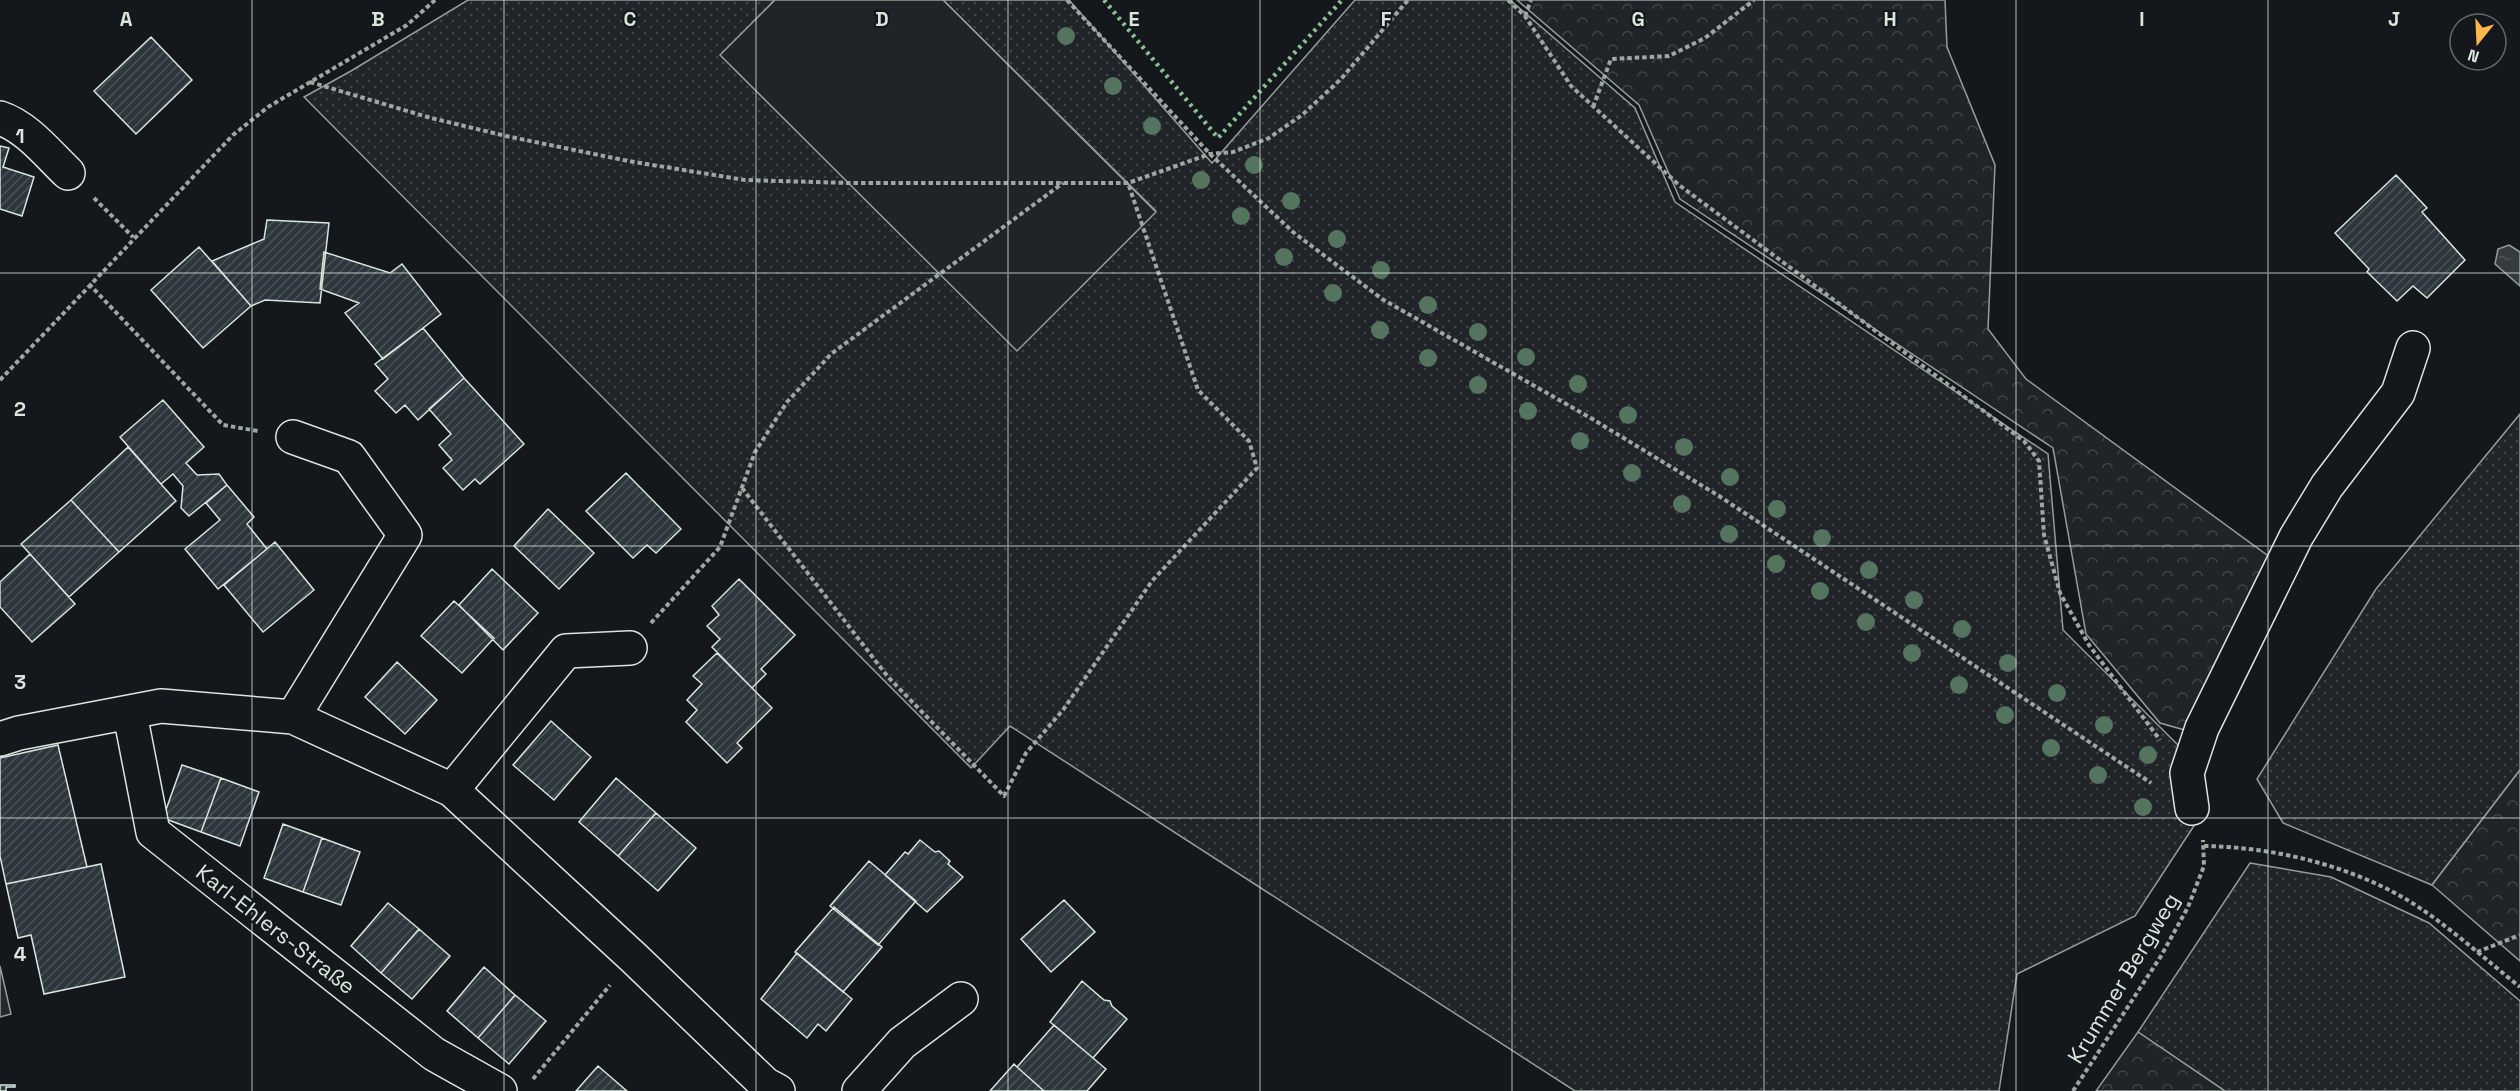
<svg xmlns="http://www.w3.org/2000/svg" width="2520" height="1091" font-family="'Space Grotesk',sans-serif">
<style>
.grass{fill:url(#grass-dots);stroke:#939e99;stroke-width:1.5}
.forest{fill:url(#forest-crowns);stroke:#939e99;stroke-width:1.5}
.garden{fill:#202428;stroke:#939e99;stroke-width:1.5}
.parking{fill:#24282b;stroke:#939e99;stroke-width:1.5}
.water{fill:url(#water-ripples);stroke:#939e99;stroke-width:1.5}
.building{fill:url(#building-hatch);stroke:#d8e6dc;stroke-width:1.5}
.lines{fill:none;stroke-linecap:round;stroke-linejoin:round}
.minor-casing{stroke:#d8e6dc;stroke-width:36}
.path{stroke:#9da8a2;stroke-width:4;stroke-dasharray:4.5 3;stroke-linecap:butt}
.minor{stroke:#14181c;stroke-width:33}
.hedge{stroke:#8ac095;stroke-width:4.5;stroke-dasharray:3 4.5;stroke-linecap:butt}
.tree{fill:#55745f}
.grid{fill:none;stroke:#d8e6dc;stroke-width:1.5;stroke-opacity:0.55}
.labels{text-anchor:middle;stroke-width:4.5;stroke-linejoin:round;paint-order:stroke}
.street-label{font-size:22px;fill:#d8e6dc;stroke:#14181c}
.grid-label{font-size:20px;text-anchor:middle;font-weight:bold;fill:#d8e6dc;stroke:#14181c;stroke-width:4.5;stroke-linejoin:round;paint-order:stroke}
</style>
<defs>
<pattern id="grass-dots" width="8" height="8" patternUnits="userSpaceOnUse" patternTransform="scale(1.5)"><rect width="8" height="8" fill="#202428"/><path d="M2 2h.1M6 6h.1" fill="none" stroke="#404447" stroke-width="1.8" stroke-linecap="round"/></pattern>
<pattern id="forest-crowns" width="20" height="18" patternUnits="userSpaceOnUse" patternTransform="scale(1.5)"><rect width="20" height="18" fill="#202428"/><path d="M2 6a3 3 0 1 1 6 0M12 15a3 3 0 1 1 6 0" fill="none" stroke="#404447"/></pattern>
<pattern id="water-ripples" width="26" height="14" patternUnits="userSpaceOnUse" patternTransform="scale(1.5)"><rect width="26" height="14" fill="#363b3e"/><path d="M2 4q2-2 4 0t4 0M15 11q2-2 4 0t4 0" fill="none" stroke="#525759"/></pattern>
<pattern id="building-hatch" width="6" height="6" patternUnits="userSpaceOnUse" patternTransform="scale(1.5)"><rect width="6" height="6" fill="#2c363c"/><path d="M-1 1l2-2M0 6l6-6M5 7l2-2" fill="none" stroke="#4a5358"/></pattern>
</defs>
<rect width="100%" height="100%" fill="#14181c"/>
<path class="grass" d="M468,0H775L721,55L1156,211L943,0H1069L1212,163L1355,0H1510L1635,108L1675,202L2048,454L2063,630L2194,761L2203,812L2135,916L2017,974L1999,1091H1575L1010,726L971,768L304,97L351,71Z
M2520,414V770L2432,885L2283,823L2257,779L2376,589Z
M2250,863L2331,877L2429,923L2520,1001V1091H2225L2138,1032Z"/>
<path class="forest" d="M1517,0H1945L1947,47L1995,165L1988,329L2026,379L2282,566L2192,732L2160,723L2086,634L2053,448L1680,199L1639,105Z
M2520,770V961L2432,885Z
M2138,1032L2225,1091H2096Z"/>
<path class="garden" d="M775,0H943L1156,212L1017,351L720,55Z"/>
<path class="parking" d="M0,966L11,1014L0,1017Z"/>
<path class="water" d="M2509,245L2520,252V286L2495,264L2498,249Z"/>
<path class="building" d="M151,37L192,80L136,134L94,91Z
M0,146L9,148L3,167L34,177L22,216L0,209Z
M2396,175L2427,208L2422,212L2465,260L2427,298L2413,286L2397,301L2367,272L2369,269L2335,233Z
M267,220L329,223L320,303L265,300L251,306L212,261L264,239Z
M199,247L251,306L203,348L151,290Z
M324,252L390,273L402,264L441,314L383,359L345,313L359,303L320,289Z
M423,328L464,378L418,420L405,405L396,413L375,391L388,379L375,364Z
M464,378L524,444L480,484L475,479L463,490L443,468L452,460L439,445L451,434L429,409Z
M163,400L204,447L186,463L197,475L219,474L227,485L189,516L181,508L183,486L173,474L161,484L120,437Z
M128,447L176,501L119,552L71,500Z
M626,473L681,529L656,553L647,545L633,558L586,511Z
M227,485L254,517L247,524L267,549L218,589L185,549L220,520L206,503Z
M71,500L119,552L69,597L21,544Z
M548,509L594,553L559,589L514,546Z
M275,542L314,590L263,632L224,585Z
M30,554L75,604L32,642L0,607V582Z
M492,569L538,613L503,650L459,605Z
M739,579L795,635L761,669L766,674L752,688L712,647L720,639L707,626L719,615L712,606Z
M454,601L494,638L462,673L421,636Z
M717,653L772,708L737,743L742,748L727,763L686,722L697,710L687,700L702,684L693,676Z
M397,662L437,700L405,734L365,697Z
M551,721L591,757L554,800L513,765Z
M58,745L87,867L6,884L0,856V758Z
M182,765L221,778L201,832L163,818Z
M221,778L259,792L240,846L201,832Z
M616,778L656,813L618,856L579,822Z
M656,813L696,848L658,891L618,856Z
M283,824L322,838L303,892L264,878Z
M322,838L360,852L341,905L303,892Z
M920,840L935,852L939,851L950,861L948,864L963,877L927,912L885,875L905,852L908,854Z
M869,861L916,901L878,945L830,906Z
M101,864L125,977L44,994L31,935L18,938L6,884Z
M1064,900L1095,932L1051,972L1021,939Z
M388,903L419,929L381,973L351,946Z
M834,907L882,947L843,992L795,952Z
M419,929L450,956L412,999L381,973Z
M797,953L852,999L826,1031L818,1024L807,1038L761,999Z
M484,967L515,995L478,1038L447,1011Z
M1082,981L1104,1000L1110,1001L1112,1006L1127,1019L1093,1058L1050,1022Z
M515,995L546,1021L509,1064L478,1038Z
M1054,1025L1106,1069L1087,1091H1044L1017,1067Z
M1014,1064L1017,1067L1044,1091H990Z
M598,1066L620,1085L627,1091H576Z
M0,1085H15V1087H6V1091H0Z"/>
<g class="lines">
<defs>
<path id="minor" d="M0,118C27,127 48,154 68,173
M293,437L349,457L405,535L293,717
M130,714L153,832L434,1054L500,1091
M0,739L19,733L161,706L293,717L452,790L634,958L765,1084L778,1091
M452,790L566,651L630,648
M2192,808L2187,773L2202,728L2296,537L2327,486L2398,393L2413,348
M859,1091L902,1043L961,999"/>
</defs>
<use href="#minor" class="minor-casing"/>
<path class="path" d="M1067,0L1210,154L1293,232L1382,299L1589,417L1719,496L2151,783
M1508,0L1525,16L1571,86L1679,185L2024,441L2039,461L2044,535L2060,593L2089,645L2160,740
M1525,16L1531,0
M310,82L431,118L506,136L628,161L745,180L849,183H1128L1210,154L1233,152L1269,138L1302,115L1341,79L1408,0
M1593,107L1611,59L1669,56L1705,38L1754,0
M94,198L133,237
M89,284L223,425L258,431
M0,380L233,135L268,107L407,25L435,0
M742,488L888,677L1004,796L1026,753L1063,710L1152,581L1257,468L1249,441L1198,390L1128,183
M651,623L720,547L755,452L787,402L831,354L1063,183
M2204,846C2271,847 2345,864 2404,898C2442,920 2486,960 2520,987
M2477,952L2520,935
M533,1079L610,985
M2073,1091L2161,956L2188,907L2204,866L2203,840"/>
<use href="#minor" class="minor"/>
<path class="hedge" d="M1104,0L1218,138L1342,0"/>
</g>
<g class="tree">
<circle cx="1066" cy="36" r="9"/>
<circle cx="1113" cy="86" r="9"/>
<circle cx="1152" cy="126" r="9"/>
<circle cx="1254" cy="165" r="9"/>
<circle cx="1201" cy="180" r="9"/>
<circle cx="1291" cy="201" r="9"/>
<circle cx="1241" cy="216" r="9"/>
<circle cx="1337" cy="239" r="9"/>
<circle cx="1284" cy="257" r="9"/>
<circle cx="1381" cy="270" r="9"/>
<circle cx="1333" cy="293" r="9"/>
<circle cx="1428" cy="305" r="9"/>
<circle cx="1380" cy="330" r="9"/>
<circle cx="1478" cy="332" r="9"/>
<circle cx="1526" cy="357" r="9"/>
<circle cx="1428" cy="358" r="9"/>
<circle cx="1578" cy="384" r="9"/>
<circle cx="1478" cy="385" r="9"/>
<circle cx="1528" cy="411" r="9"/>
<circle cx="1628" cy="415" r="9"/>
<circle cx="1580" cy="441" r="9"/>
<circle cx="1684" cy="447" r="9"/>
<circle cx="1632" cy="473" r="9"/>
<circle cx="1730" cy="477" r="9"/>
<circle cx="1682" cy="504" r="9"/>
<circle cx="1777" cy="509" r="9"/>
<circle cx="1729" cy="534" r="9"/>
<circle cx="1822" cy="538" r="9"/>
<circle cx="1776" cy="564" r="9"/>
<circle cx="1869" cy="570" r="9"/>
<circle cx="1820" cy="591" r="9"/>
<circle cx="1914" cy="600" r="9"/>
<circle cx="1866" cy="622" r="9"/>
<circle cx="1962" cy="629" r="9"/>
<circle cx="1912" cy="653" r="9"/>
<circle cx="2008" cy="663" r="9"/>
<circle cx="1959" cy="685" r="9"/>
<circle cx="2057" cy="693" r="9"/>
<circle cx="2005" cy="715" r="9"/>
<circle cx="2104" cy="725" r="9"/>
<circle cx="2051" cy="748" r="9"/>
<circle cx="2148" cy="755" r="9"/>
<circle cx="2098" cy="775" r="9"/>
<circle cx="2143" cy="807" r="9"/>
</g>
<path class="grid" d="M252,0V1091M504,0V1091M756,0V1091M1008,0V1091M1260,0V1091M1512,0V1091M1764,0V1091M2016,0V1091M2268,0V1091M0,273H2520M0,546H2520M0,818H2520"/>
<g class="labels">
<g class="street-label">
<text transform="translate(276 929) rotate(38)" y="8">Karl-Ehlers-Straße</text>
<text transform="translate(2123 978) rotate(-59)" y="8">Krummer Bergweg</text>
</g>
</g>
<g class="grid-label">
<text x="126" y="26">A</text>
<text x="378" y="26">B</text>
<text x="630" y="26">C</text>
<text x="882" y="26">D</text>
<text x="1134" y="26">E</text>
<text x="1386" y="26">F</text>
<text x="1638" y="26">G</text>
<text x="1890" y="26">H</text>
<text x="2142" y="26">I</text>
<text x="2394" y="26">J</text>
<text x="20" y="143">1</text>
<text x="20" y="416">2</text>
<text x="20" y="689">3</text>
<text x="20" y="961">4</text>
</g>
<g transform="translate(2478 42) rotate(198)"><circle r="28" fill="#14181c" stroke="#626a69" stroke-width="1.5"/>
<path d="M0-4.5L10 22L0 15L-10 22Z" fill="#ffb74d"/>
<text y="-9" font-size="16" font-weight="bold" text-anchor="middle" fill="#d8e6dc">N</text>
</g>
</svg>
